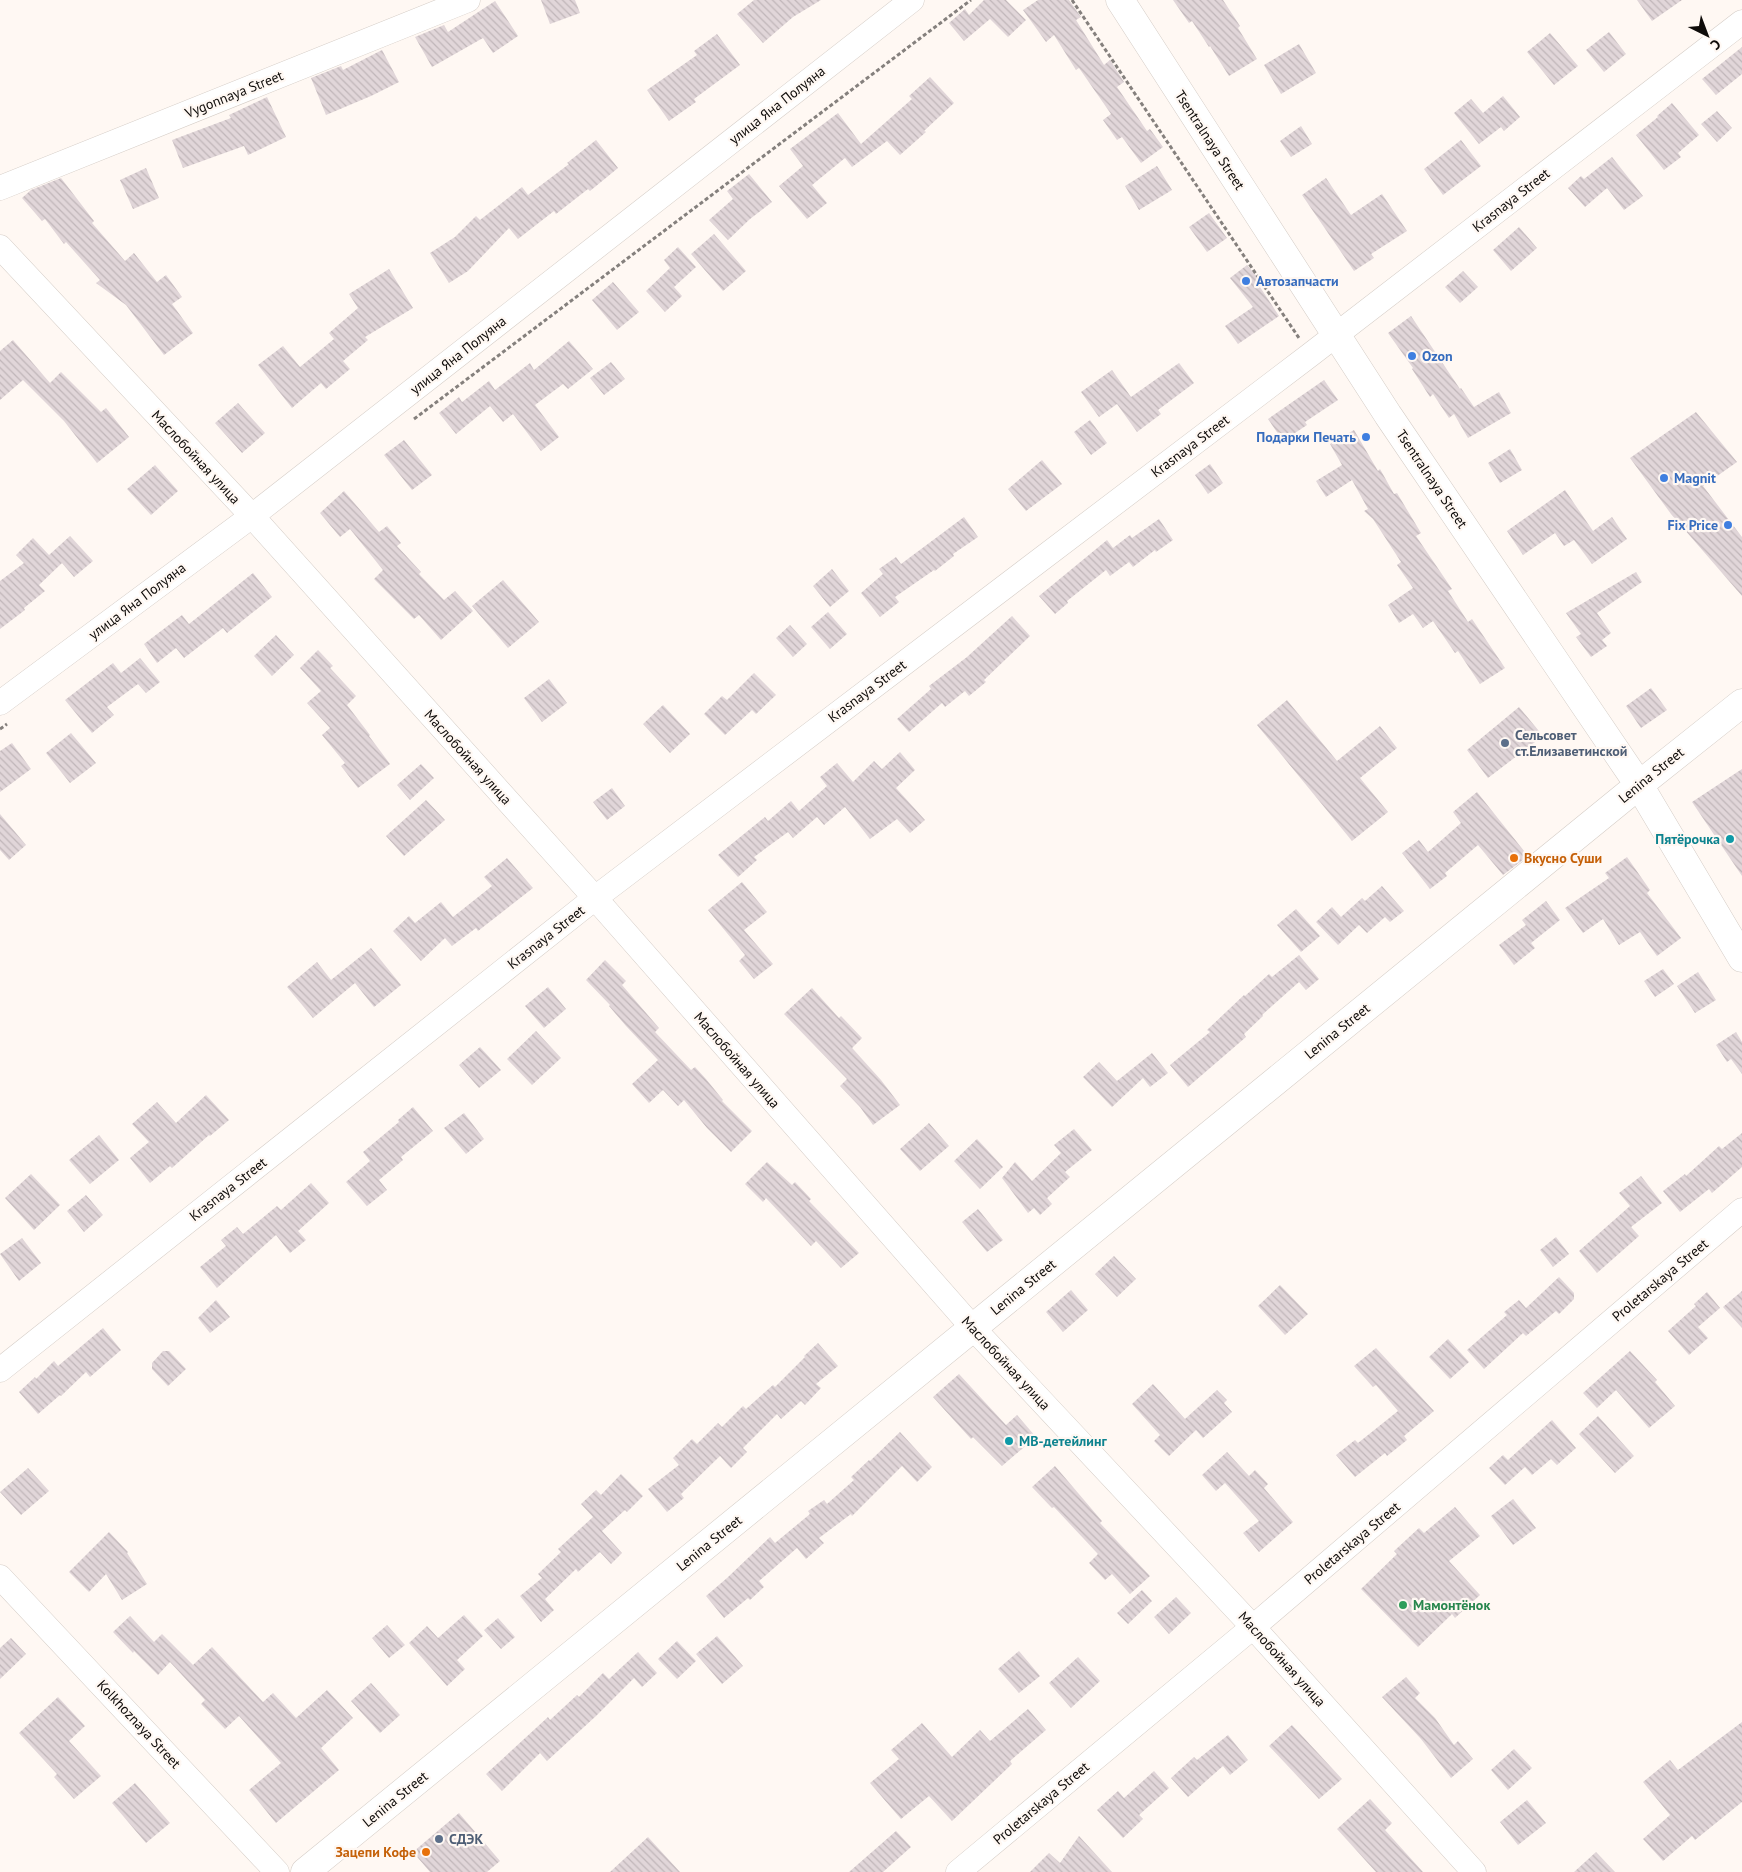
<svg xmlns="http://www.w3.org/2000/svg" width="1742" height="1872" font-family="'PT Sans',sans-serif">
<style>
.building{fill:url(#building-back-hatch)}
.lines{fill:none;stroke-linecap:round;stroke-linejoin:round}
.street-casing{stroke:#d5cdc7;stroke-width:25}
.secondary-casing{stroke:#d5cdc7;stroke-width:29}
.path{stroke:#85807d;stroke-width:3;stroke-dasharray:4 2.5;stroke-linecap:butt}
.street{stroke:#fff;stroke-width:24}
.secondary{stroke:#fff;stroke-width:28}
.shop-dot{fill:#3f7fe0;stroke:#fff8f3;stroke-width:2}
.service-dot{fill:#5c6f8a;stroke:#fff8f3;stroke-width:2}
.culture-dot{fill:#0f9aa8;stroke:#fff8f3;stroke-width:2}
.food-dot{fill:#e8710a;stroke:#fff8f3;stroke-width:2}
.leisure-dot{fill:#2e9e5b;stroke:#fff8f3;stroke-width:2}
.labels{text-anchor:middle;stroke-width:4.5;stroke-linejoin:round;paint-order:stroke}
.street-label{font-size:14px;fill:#0e0b09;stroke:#fff8f3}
.shop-label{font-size:14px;font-weight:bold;fill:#366cbe;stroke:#fff8f3;text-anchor:start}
.service-label{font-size:14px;font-weight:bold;fill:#4e5e75;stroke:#fff8f3;text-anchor:start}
.culture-label{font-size:14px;font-weight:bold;fill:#0d838f;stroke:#fff8f3;text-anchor:end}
.food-label{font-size:14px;font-weight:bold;fill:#c56008;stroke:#fff8f3;text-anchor:start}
.leisure-label{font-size:14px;font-weight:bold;fill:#27864d;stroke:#fff8f3;text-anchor:start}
</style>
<defs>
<pattern id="building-back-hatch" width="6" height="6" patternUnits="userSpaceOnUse" patternTransform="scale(1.25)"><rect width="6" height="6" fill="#e1d6d9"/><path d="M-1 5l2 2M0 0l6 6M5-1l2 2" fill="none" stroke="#c0b6b9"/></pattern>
</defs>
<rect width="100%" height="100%" fill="#fff8f3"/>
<path class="building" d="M541,0H575L580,13L550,24Z
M754,0H821L793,17L763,43L737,14Z
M984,0H1006L1026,20L1008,37L990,19L964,41L949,23L965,9L969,15Z
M1038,0H1069L1081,17L1076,20L1104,65L1110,60L1124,82L1117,87L1147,131L1150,129L1163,147L1141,163L1122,137L1117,140L1103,120L1111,114L1079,68L1076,70L1054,35L1046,42L1023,10Z
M1173,0H1223L1240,26L1238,28L1257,59L1229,76L1210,46L1209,47L1192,21L1189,23Z
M1637,0H1682L1652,21Z
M495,1L518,36L493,53L483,38L432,67L415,37L444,25L448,32Z
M1609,32L1626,54L1604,72L1586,50Z
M1550,33L1578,66L1554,85L1527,52Z
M717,34L740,65L694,99L696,102L669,121L647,90L697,55L694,51Z
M1299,44L1316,73L1281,94L1264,65Z
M1742,47V74L1716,95L1702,79Z
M382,50L399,82L371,96L326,115L311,78L341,66L343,70Z
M930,77L954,103L924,131L926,132L900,155L887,141L852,167L845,158L812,185L827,203L807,219L779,186L803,166L790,149L838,113L861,144L912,99L909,96Z
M1503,96L1520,117L1504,131L1501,127L1479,144L1454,113L1471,99L1483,113Z
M267,97L286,137L248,155L244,146L183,168L172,140L231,118L229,115Z
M1672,103L1699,135L1678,153L1681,157L1664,170L1636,135L1658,117L1657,116Z
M1717,111L1732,128L1717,142L1701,124Z
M1301,126L1312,144L1291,157L1280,141Z
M596,140L618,168L590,191L588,189L556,214L554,211L518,239L509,228L468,271L449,283L430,253L455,237L476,216L480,220L522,187L528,195L569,164L567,163Z
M1461,140L1481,166L1443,195L1424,169Z
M1612,157L1643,196L1624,210L1607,188L1585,207L1568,188L1581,176L1584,179Z
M1157,166L1172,190L1139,210L1125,186Z
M146,168L159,198L133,209L120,180Z
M749,174L772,202L750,219L728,240L709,220L733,199L727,191Z
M61,178L94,221L92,223L125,261L134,253L157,282L166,275L182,297L172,304L193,333L164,355L126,305L96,283L100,280L66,242L64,244L45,219L42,221L22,198L31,190Z
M1326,178L1351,215L1382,194L1407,231L1371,254L1374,258L1354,271L1302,195Z
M1209,213L1227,238L1207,252L1189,227Z
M1519,227L1537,248L1511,271L1493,250Z
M714,234L746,271L723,291L691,254Z
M678,247L696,267L674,287L682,296L665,312L646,291L670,268L664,260Z
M1247,265L1263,284L1260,287L1279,316L1238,344L1225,326L1253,307L1230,278Z
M389,269L413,308L365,337L368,340L343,361L350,369L326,389L321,383L292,408L258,365L283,346L300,367L334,339L329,333L358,308L349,294Z
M1463,271L1478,287L1460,303L1445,287Z
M613,282L639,312L617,330L592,300Z
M1411,316L1460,389L1461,388L1474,407L1499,392L1511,413L1468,438L1454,414L1449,418L1433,394L1430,397L1412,369L1413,368L1388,333Z
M13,340L50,383L61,372L101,412L106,408L129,437L97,463L64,421L23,380L0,400V351Z
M569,341L593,369L568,389L563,384L535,405L559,437L541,451L513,414L503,422L490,406L456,434L439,413L459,397L462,402L489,381L495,390L530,363L534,370Z
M611,362L625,379L604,395L590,378Z
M1179,363L1194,383L1158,410L1161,414L1137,432L1117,404L1099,417L1081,392L1112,370L1131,397Z
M1324,380L1338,400L1305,422L1307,425L1283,441L1268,419Z
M238,403L265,433L242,453L215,423Z
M1696,412L1737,462L1703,486L1742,537V596L1671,514L1630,458Z
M1090,420L1107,443L1091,455L1074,432Z
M1354,430L1378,471L1380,469L1394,494L1397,493L1421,533L1416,536L1452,589L1448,591L1468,622L1472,619L1505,668L1480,684L1458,651L1455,653L1433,621L1423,628L1413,614L1399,623L1388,605L1413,588L1397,565L1401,562L1373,519L1364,511L1368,509L1352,480L1326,497L1316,481L1342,465L1330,444Z
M404,440L432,475L412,490L384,455Z
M1510,449L1522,470L1500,483L1488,463Z
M1042,460L1062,484L1026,511L1008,489Z
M1210,464L1223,483L1208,494L1195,475Z
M155,465L178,491L151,515L127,489Z
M1565,490L1593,531L1612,517L1627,539L1592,564L1574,540L1564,546L1555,533L1523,555L1507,531Z
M344,491L379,532L387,526L401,543L397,546L421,572L419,574L444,600L455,591L473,611L441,640L419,615L414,619L374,579L383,570L350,529L340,537L320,513Z
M964,517L978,537L953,554L954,556L935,571L934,570L895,597L899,602L880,617L861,593L883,574L879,569L896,557L901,564Z
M1159,519L1173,540L1156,552L1155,550L1133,567L1129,562L1110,576L1106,570L1067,601L1068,603L1055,614L1039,596L1107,540L1113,548L1130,535L1132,538Z
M70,536L93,561L74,577L62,563L39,585L45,591L24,608L25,610L0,629V581L24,563L16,555L33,538L49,555Z
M832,569L849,591L830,607L813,586Z
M1636,572L1642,582L1597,613L1611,633L1602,640L1607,646L1591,657L1576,637L1581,634L1566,613Z
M253,573L272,597L227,633L223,628L184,658L176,648L157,663L144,644L182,615L189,624Z
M503,580L539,622L508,648L472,606Z
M828,612L847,634L830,649L811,627Z
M1012,616L1030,636L984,680L986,682L969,696L965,691L945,707L942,703L909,732L897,719L931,689L929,686L967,657Z
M790,625L807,644L793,657L776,638Z
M276,635L294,655L272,676L254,656Z
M318,650L333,666L330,668L356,696L347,705L370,735L369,736L390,764L358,788L341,766L345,763L322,735L330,728L307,703L321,691L300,668Z
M140,658L160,682L146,693L138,684L107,707L114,715L92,733L65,700L113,663L121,673Z
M754,673L776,695L756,714L752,710L725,735L704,714L722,696L727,700Z
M549,679L567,703L542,722L524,698Z
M1651,688L1667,710L1641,728L1626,706Z
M1287,700L1337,761L1380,726L1397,748L1360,778L1388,812L1352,841L1257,725Z
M663,705L690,734L670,753L643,724Z
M1519,707L1543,736L1488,778L1467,750Z
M71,733L96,763L70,783L46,753Z
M12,743L31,769L0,792V751Z
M900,752L915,770L896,788L925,820L910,833L897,819L870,839L845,807L824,825L817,817L793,838L788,832L754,857L757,860L738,877L718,855L765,817L768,821L791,801L799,811L827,786L820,777L837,763L853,782L874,761L882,769Z
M421,764L434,778L410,800L397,785Z
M1742,769V876L1692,802Z
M612,788L625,806L607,820L593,802Z
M1477,792L1528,856L1503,875L1478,845L1445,873L1447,876L1430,889L1402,853L1419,840L1428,852L1461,823L1453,812Z
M426,800L445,820L404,856L386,836Z
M0,814L26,845L9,860L0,850Z
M1627,857L1650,890L1647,893L1681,938L1657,956L1640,932L1619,945L1603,919L1583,933L1565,908L1609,878L1605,873Z
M507,858L533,888L478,931L476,928L452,946L445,938L421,961L393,931L409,916L415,923L441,902L453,917L492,886L484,877Z
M742,882L767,912L744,930L773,964L754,979L739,961L745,955L708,910Z
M1382,886L1404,911L1390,922L1385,917L1367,933L1359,925L1338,945L1316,922L1332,907L1341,917L1362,898L1365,901Z
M1546,901L1560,920L1531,943L1535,948L1514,965L1499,945L1526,925L1522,920Z
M1296,909L1320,936L1301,952L1277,925Z
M371,948L401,985L374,1007L355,983L313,1018L287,987L317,962L331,980Z
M1299,955L1319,979L1306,990L1299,982L1262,1015L1263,1016L1244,1034L1246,1037L1188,1087L1170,1065L1210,1032L1207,1030L1244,995L1245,996L1269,974L1272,977Z
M605,960L626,981L622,985L659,1028L655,1032L691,1070L695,1067L706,1079L723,1100L722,1101L752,1131L731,1152L707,1128L684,1100L678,1106L663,1090L649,1103L632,1084L658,1060L626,1026L609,1006L610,1005L586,980Z
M1663,969L1674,984L1655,997L1644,981Z
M1698,972L1716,1000L1695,1013L1677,986Z
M548,987L566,1009L544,1028L525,1006Z
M812,988L839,1018L841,1016L862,1038L852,1048L881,1080L900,1105L873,1125L860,1107L840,1086L847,1079L784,1014Z
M536,1031L561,1058L532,1085L507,1059Z
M1736,1032L1742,1042V1074L1731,1059L1727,1062L1716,1045Z
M480,1047L501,1070L479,1088L459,1065Z
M1152,1053L1168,1073L1150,1087L1143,1078L1112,1107L1083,1077L1099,1062L1117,1081Z
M206,1095L229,1120L210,1136L209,1135L172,1168L170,1166L150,1183L130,1158L149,1142L132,1124L157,1102L176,1123Z
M413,1107L433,1131L401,1157L403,1160L379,1180L387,1190L367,1206L346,1182L370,1161L363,1152L399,1122L398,1120Z
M464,1113L484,1139L466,1154L444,1128Z
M929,1123L949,1146L920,1171L900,1149Z
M1074,1129L1092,1150L1065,1172L1070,1177L1047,1198L1052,1204L1040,1215L1034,1208L1028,1213L1002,1178L1015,1162L1032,1181L1061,1153L1054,1145Z
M1742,1133V1167L1712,1193L1709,1189L1680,1212L1663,1191L1685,1174L1686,1176L1719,1146L1722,1149Z
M99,1135L119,1160L90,1184L69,1160Z
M977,1139L1003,1167L980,1189L954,1161Z
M767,1162L792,1185L795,1182L811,1199L809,1201L859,1253L841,1268L816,1241L811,1246L766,1198L763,1202L745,1184Z
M31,1174L60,1205L34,1230L5,1198Z
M1641,1176L1662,1203L1631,1227L1639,1236L1597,1273L1579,1251L1630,1206L1619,1193Z
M311,1183L329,1203L298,1231L306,1240L290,1253L276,1235L217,1288L200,1267L226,1246L221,1240L237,1227L243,1234L277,1206L281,1210Z
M86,1195L103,1215L84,1232L67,1211Z
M978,1209L1003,1240L987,1252L962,1222Z
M1556,1237L1569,1254L1553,1267L1540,1250Z
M22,1238L41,1263L19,1281L0,1254Z
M1114,1256L1136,1279L1117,1297L1095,1274Z
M1559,1277L1574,1293V1299L1559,1314L1556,1311L1526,1336L1523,1333L1484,1369L1467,1350L1507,1315L1504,1312L1519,1300L1526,1308Z
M1280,1285L1308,1314L1285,1335L1258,1306Z
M1071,1290L1088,1310L1063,1332L1046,1312Z
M1742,1291V1328L1723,1307Z
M1707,1292L1720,1308L1698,1327L1708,1338L1689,1355L1668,1331L1696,1306L1694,1304Z
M216,1300L230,1317L210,1333L198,1318Z
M103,1328L121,1350L90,1377L86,1372L61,1396L60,1395L38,1414L19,1392L35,1377L36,1379L54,1361L58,1366Z
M1448,1339L1469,1362L1450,1379L1429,1357Z
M818,1343L838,1366L816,1384L821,1388L805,1405L801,1401L781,1419L777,1414L743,1448L747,1452L731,1468L720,1456L681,1494L684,1498L667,1512L648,1489L679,1465L673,1458L692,1439L697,1444L718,1423L722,1427L743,1406L746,1409L773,1385L775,1387L805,1357L804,1356Z
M1376,1348L1434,1411L1404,1436L1407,1440L1387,1456L1385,1453L1355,1477L1336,1455L1355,1440L1358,1443L1398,1411L1376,1385L1373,1387L1354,1366Z
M163,1351H169L186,1369L168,1386L152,1369V1363Z
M1630,1351L1657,1380L1655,1382L1675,1406L1649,1428L1616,1390L1597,1408L1583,1393Z
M959,1374L1006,1425L1017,1415L1036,1437L1002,1466L973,1437L971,1439L933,1397Z
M1153,1384L1185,1419L1217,1390L1227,1400L1224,1403L1232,1412L1203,1438L1196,1430L1169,1456L1154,1441L1160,1435L1132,1404Z
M1598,1416L1634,1456L1615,1473L1579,1434Z
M1552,1420L1576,1448L1557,1465L1551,1459L1532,1475L1525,1467L1505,1485L1489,1468L1503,1455L1508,1460Z
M900,1432L932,1467L917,1482L902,1466L852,1516L851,1514L819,1538L824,1543L806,1559L797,1548L759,1581L764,1587L750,1600L748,1598L724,1618L706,1596L727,1578L770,1537L775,1543L810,1514L808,1511L824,1500L827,1504L854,1480L851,1477L869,1460L870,1461Z
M1227,1452L1249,1476L1255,1470L1268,1484L1264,1488L1293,1522L1259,1552L1243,1533L1259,1521L1225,1483L1216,1491L1202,1475Z
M1055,1466L1102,1521L1100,1523L1150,1576L1130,1594L1112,1574L1105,1580L1089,1563L1098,1554L1054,1507L1052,1508L1032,1487Z
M28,1468L49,1491L21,1515L0,1492Z
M621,1474L643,1496L627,1512L625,1510L602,1531L622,1553L611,1564L600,1552L578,1572L576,1569L545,1599L554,1610L541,1622L520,1596L542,1578L538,1574L561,1552L558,1549L593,1517L581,1504L596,1490L601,1495Z
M1513,1499L1536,1528L1513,1545L1491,1516Z
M1455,1507L1480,1536L1449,1561L1480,1595L1455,1618L1452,1614L1418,1647L1361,1589L1397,1554L1394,1551L1419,1528L1424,1533Z
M109,1532L128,1552L127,1553L147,1584L122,1600L106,1574L89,1592L69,1572Z
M1142,1590L1152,1601L1128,1624L1117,1613Z
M1176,1597L1191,1613L1169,1634L1154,1617Z
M464,1615L483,1636L457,1660L465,1669L447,1686L409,1643L427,1626L438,1638Z
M130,1616L154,1642L162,1634L193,1665L212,1647L263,1702L273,1693L296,1718L327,1690L353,1718L321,1748L339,1770L276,1823L249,1790L281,1763L239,1716L225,1729L201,1704L205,1700L170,1662L158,1675L134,1651L133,1653L113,1632Z
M498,1618L515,1637L501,1649L484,1630Z
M387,1625L405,1645L389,1658L372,1638Z
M717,1636L743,1666L722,1684L696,1654Z
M11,1638L26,1654L0,1679V1648Z
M677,1641L696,1661L677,1679L658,1659Z
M1019,1651L1040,1676L1019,1693L998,1669Z
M638,1652L657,1673L642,1687L634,1678L596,1716L547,1761L540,1753L502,1791L486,1774L548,1717L550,1720L577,1695L579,1697L603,1673L609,1679Z
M1078,1657L1100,1681L1071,1708L1049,1683Z
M1406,1677L1420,1693L1415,1698L1435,1718L1454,1745L1458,1741L1473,1759L1451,1778L1421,1739L1382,1697Z
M371,1683L400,1715L380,1733L351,1701Z
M58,1697L85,1726L69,1741L101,1776L74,1799L54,1777L57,1774L19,1733Z
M1028,1709L1046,1730L1010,1761L1012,1764L952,1821L929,1796L901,1819L870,1783L899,1759L891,1750L922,1723L952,1757L980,1730L990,1741Z
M1742,1722V1802L1695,1840L1692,1836L1663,1861L1643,1839L1670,1815L1643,1782L1670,1760L1678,1770Z
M1292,1725L1342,1779L1319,1799L1269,1746Z
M1228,1735L1248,1760L1230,1775L1223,1766L1188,1797L1171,1778L1194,1757L1197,1760Z
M1514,1749L1532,1768L1508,1790L1491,1770Z
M1154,1771L1169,1788L1139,1815L1143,1819L1123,1838L1097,1810L1118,1791L1124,1798Z
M135,1783L170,1823L146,1843L112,1803Z
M1370,1799L1392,1823L1385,1830L1423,1872H1376L1337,1829Z
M1527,1800L1546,1823L1518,1845L1500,1822Z
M459,1813L500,1861L487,1872H430L413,1852Z
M896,1831L911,1847L883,1872H849Z
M1079,1836L1112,1872H1030L1049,1853L1060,1863Z
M648,1837L680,1872H610Z
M1596,1852L1615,1872H1574Z"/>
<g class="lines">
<defs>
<path id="street" d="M0,188L468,0
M0,247L252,516L595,898L973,1328L1253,1627L1474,1872
M0,703L252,516L912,0
M0,1370L595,898L1310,355L1742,22
M0,1577L277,1872
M958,1872L1253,1627L1742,1210"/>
<path id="secondary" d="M1120,0L1388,415L1639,785L1742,958
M305,1872L1639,785L1742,703"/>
</defs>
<use href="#street" class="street-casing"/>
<use href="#secondary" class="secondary-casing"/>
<path class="path" d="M1072,0L1299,338
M414,419L971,0
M0,729L7,724"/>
<use href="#street" class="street"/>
<use href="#secondary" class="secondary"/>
</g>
<g class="shop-dot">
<circle cx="1246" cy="281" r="5"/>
<circle cx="1412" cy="356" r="5"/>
<circle cx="1366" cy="437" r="5"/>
<circle cx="1664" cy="478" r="5"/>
<circle cx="1728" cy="525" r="5"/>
</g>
<g class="service-dot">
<circle cx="1505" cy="743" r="5"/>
<circle cx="439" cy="1839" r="5"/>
</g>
<g class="culture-dot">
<circle cx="1730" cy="839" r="5"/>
<circle cx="1009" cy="1441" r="5"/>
</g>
<g class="food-dot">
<circle cx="1514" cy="858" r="5"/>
<circle cx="426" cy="1852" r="5"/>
</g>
<circle class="leisure-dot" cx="1403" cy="1605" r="5"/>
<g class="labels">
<g class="street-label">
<text transform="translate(234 94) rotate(-22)" y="5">Vygonnaya Street</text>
<text transform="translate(777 105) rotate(-38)" y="5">улица Яна Полуяна</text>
<text transform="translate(1210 140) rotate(57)" y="5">Tsentralnaya Street</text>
<text transform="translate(1511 200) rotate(-38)" y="5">Krasnaya Street</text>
<text transform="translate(458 355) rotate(-38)" y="5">улица Яна Полуяна</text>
<text transform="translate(1190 446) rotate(-37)" y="5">Krasnaya Street</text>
<text transform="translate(196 457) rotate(47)" y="5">Маслобойная улица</text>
<text transform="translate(1432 479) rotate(56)" y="5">Tsentralnaya Street</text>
<text transform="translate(137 601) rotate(-37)" y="5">улица Яна Полуяна</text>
<text transform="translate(867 691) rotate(-37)" y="5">Krasnaya Street</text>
<text transform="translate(468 757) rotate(48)" y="5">Маслобойная улица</text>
<text transform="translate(1651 775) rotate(-39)" y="5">Lenina Street</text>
<text transform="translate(546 937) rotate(-38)" y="5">Krasnaya Street</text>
<text transform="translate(1337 1031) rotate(-39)" y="5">Lenina Street</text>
<text transform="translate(737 1060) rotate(49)" y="5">Маслобойная улица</text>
<text transform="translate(228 1189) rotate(-38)" y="5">Krasnaya Street</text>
<text transform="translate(1660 1280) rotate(-40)" y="5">Proletarskaya Street</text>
<text transform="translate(1023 1287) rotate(-39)" y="5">Lenina Street</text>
<text transform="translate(1006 1363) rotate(47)" y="5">Маслобойная улица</text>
<text transform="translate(709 1543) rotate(-39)" y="5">Lenina Street</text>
<text transform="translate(1352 1543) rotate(-40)" y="5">Proletarskaya Street</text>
<text transform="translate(1282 1659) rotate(48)" y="5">Маслобойная улица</text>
<text transform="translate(139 1724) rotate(47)" y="5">Kolkhoznaya Street</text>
<text transform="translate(395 1799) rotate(-39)" y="5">Lenina Street</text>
<text transform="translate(1041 1803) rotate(-40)" y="5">Proletarskaya Street</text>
</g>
<g class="shop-label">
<text x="1256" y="286">Автозапчасти</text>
<text x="1422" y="361">Ozon</text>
<text x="1356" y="442" text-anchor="end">Подарки Печать</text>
<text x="1674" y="483">Magnit</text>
<text x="1718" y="530" text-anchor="end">Fix Price</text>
</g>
<g class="service-label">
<text x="1515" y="740">Сельсовет<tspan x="1515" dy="16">ст.Елизаветинской</tspan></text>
<text x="449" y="1844">СДЭК</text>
</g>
<g class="culture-label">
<text x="1720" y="844">Пятёрочка</text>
<text x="1019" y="1446" text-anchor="start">MB-детейлинг</text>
</g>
<g class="food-label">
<text x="1524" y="863">Вкусно Суши</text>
<text x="416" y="1857" text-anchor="end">Зацепи Кофе</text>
</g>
<g class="leisure-label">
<text x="1413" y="1610">Мамонтёнок</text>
</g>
</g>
<g transform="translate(1707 35) rotate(138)" stroke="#fff8f3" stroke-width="4" paint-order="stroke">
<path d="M0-4L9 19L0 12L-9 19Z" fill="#0e0b09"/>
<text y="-8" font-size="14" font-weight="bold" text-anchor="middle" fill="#0e0b09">С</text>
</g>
</svg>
